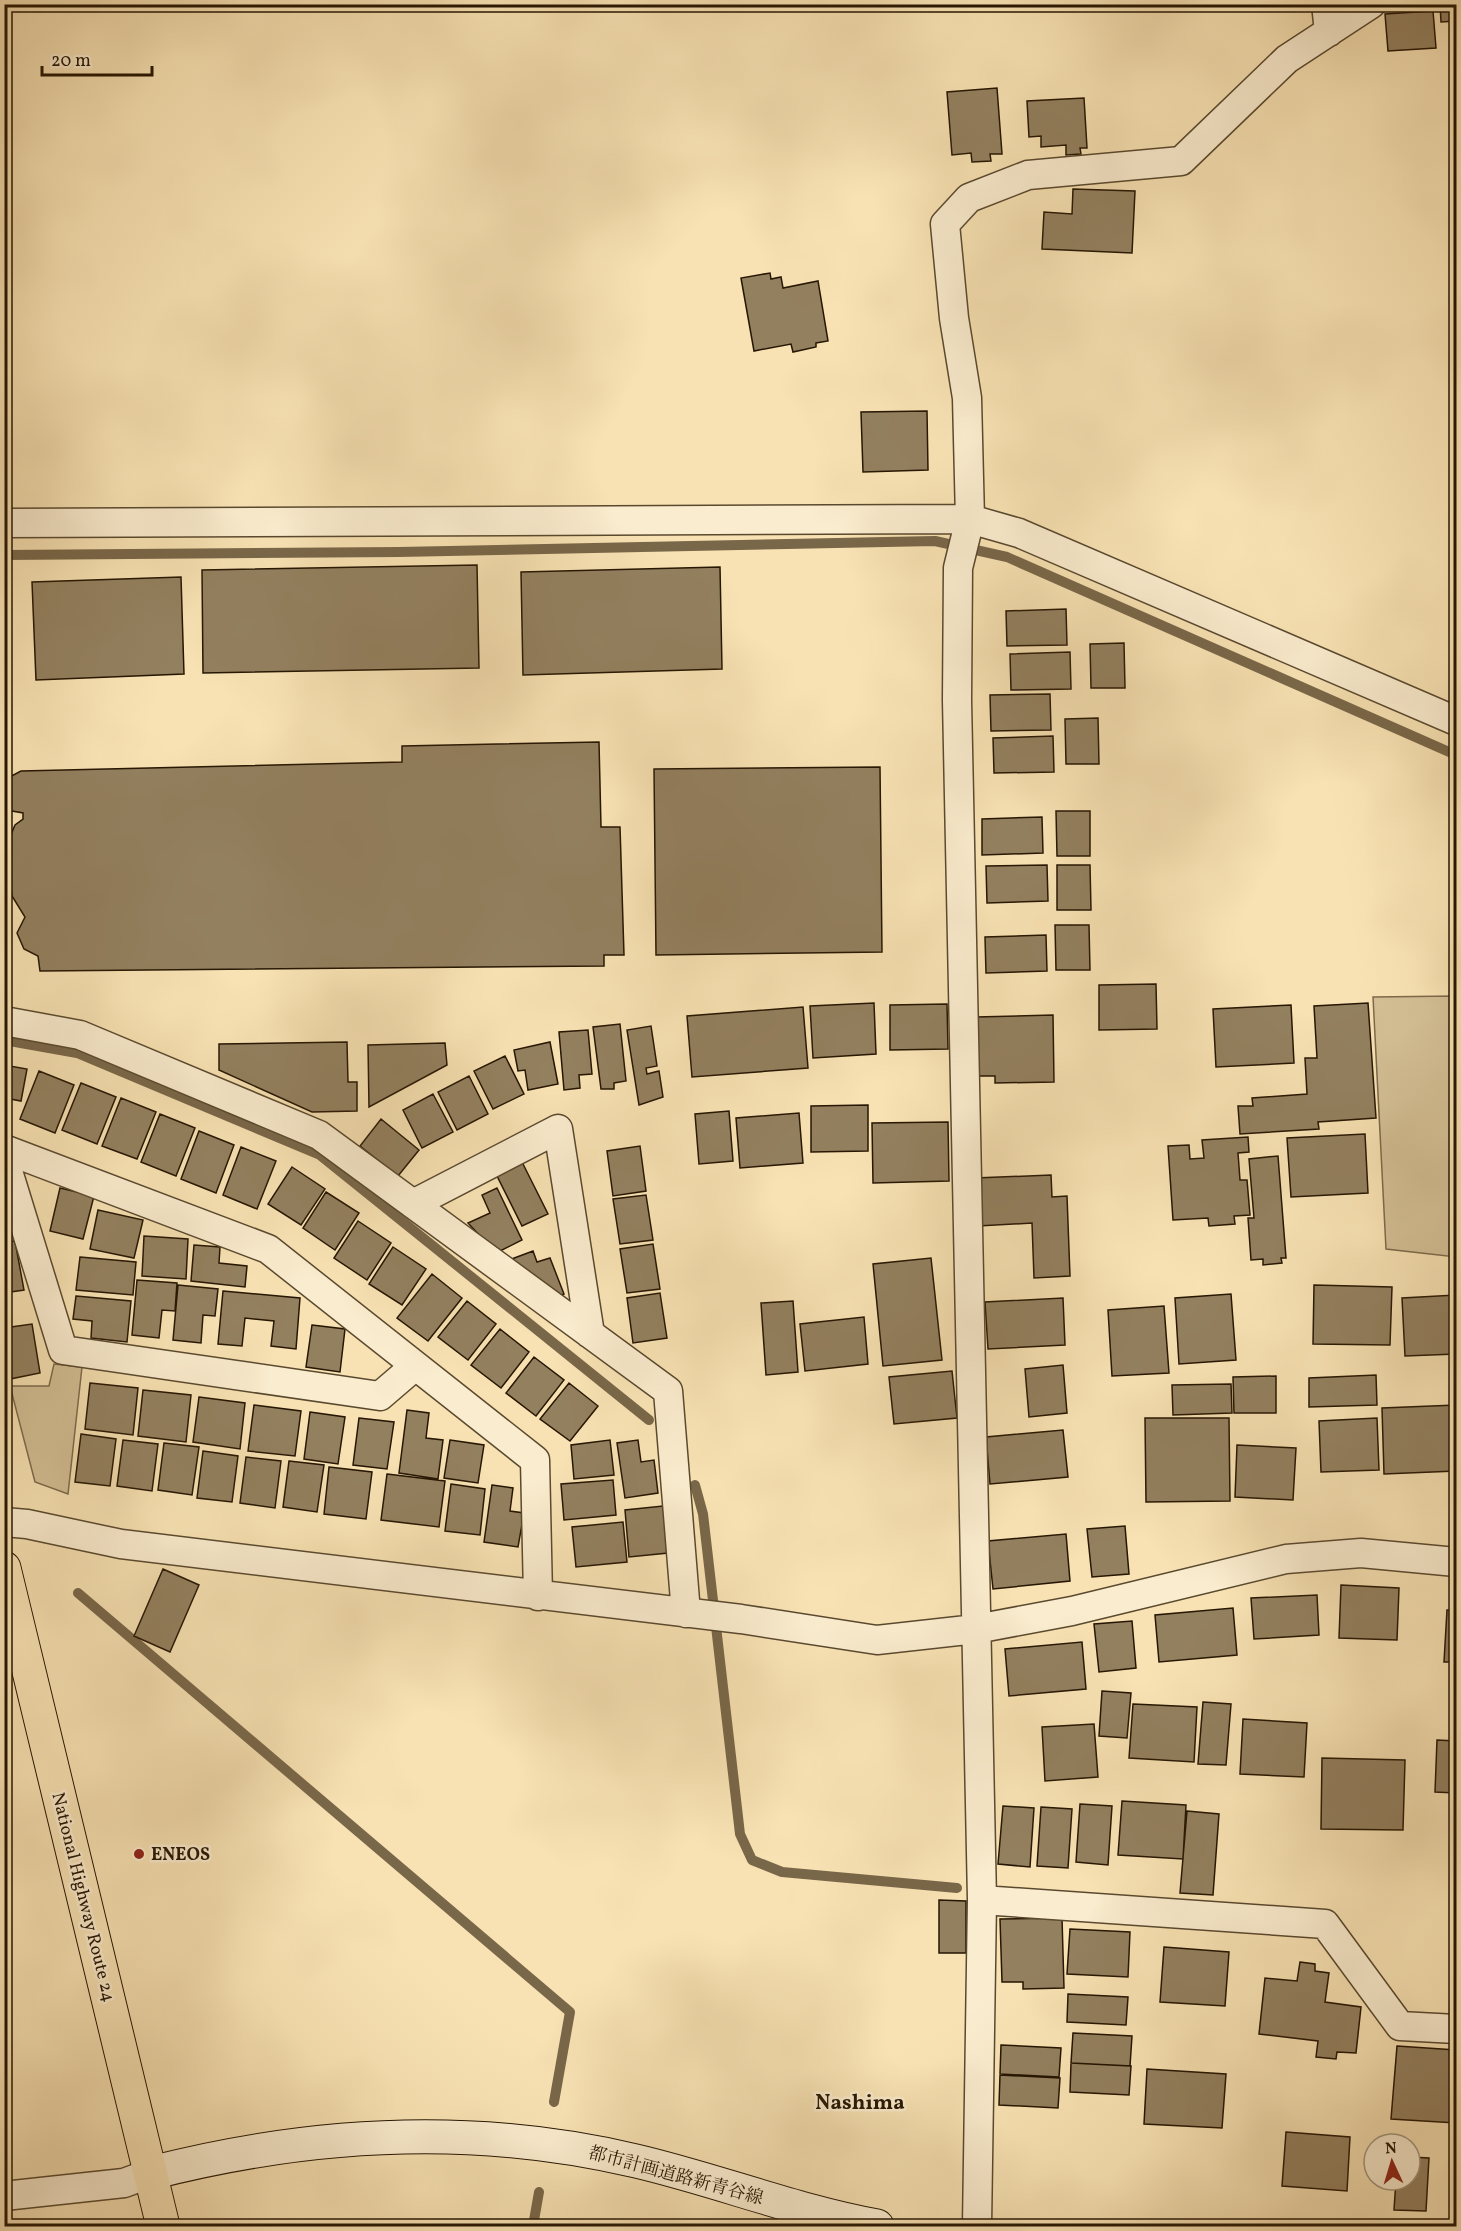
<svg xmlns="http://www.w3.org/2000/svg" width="1461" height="2231" font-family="Vollkorn,'Noto Serif JP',serif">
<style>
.green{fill:#d4bf95;stroke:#7d6a4c;stroke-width:1.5}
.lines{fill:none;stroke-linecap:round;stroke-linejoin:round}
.stream{stroke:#796749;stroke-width:10}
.building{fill:#93805f;stroke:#261603;stroke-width:1.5}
.street-casing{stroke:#5a492f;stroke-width:31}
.secondary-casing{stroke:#261603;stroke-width:35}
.highway-casing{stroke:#261603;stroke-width:35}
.street{stroke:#faecce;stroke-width:28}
.secondary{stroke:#faecce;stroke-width:33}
.highway{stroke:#f8e2b3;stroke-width:33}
.poi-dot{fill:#8f2418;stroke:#faecce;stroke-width:2}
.labels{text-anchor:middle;stroke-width:5;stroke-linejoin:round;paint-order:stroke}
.poi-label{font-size:18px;font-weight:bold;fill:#261603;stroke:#faecce;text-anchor:start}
.street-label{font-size:18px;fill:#261603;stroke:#faecce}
.quarter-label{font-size:21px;font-weight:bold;fill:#261603;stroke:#faecce}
</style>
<rect width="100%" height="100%" fill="#f8e2b3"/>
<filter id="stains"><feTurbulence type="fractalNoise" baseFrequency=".00333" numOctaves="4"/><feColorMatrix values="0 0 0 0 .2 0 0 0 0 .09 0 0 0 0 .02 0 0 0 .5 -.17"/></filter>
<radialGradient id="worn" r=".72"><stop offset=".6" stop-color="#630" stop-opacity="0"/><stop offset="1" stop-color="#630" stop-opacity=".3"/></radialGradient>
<path class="green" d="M1456,996V1257L1386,1249L1373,997Z
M54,1364L82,1367L68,1494L35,1482L10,1386H49Z"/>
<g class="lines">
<path class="stream" d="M4,555L399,552L935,541L1007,557L1456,755
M4,1040L77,1053L320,1155L649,1420
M695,1485L703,1514L740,1834L752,1860L782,1872L957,1888
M78,1593L570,2012L554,2102
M533,2226L539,2192"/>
</g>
<path class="building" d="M1440,4H1456V21L1441,22Z
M1433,11L1436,48L1388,51L1385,14Z
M997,88L1002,154H990L991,161L972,162L971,153L952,155L947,92Z
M1084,98L1087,148H1080L1081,154L1066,155V145L1041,147V136L1029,137L1027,101Z
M1073,189L1135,191L1132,253L1042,249L1044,212L1072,214Z
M770,273L771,279L781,277L783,288L818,281L828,341L816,343V347L793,352L791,344L754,351L741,278Z
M927,411L928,470L863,472L861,412Z
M477,565L479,668L203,673L202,570Z
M720,567L722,669L523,675L521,572Z
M181,577L184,674L36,680L32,582Z
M1066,609L1067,645L1007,646L1006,611Z
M1124,643L1125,688H1091L1090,644Z
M1070,652L1071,689L1011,690L1010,654Z
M1050,694L1051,730L991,731L990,695Z
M1098,718L1099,764H1066L1065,719Z
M1053,736L1054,772L994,773L993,738Z
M599,742L601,827H620L624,955H604V966L40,971L38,956L24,949L17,933L25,917L12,896L7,850L10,837L15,825L23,819V813L12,811L4,806V780L21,771L402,762V746Z
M880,767L882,952L656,955L654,769Z
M1056,811H1090V856H1057Z
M1042,817L1043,853L982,855V819Z
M1047,865L1048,901L987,903L986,866Z
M1057,865H1090L1091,910H1057Z
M1055,925H1089L1090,970H1056Z
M1046,935L1047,971L986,973L985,937Z
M1156,984L1157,1029L1099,1030V985Z
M874,1003L876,1054L813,1058L810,1006Z
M1368,1003L1376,1118L1318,1122L1319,1129L1240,1134L1238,1106H1253L1252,1098L1307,1094L1305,1058H1317L1314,1006Z
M947,1004L948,1049L890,1050V1005Z
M1291,1005L1294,1063L1216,1067L1213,1009Z
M803,1007L808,1068L692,1077L687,1016Z
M1053,1015L1054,1082L995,1083V1076H977L976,1017Z
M620,1024L626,1081L614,1083V1089H601L593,1027Z
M651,1026L657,1066L646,1068L647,1074L659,1071L663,1097L639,1105L627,1030Z
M588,1030L592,1074L579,1075L580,1088L564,1090L559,1032Z
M347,1042L348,1082H357V1111L312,1112L219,1070V1044Z
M550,1042L558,1084L528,1090L525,1070L518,1071L514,1050Z
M445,1043L447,1065L369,1107L368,1045Z
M505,1056L524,1094L493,1109L474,1071Z
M4,1065L27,1069L21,1101L5,1098L4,1104Z
M39,1071L74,1085L55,1133L20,1119Z
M469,1076L488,1114L457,1130L438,1092Z
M81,1083L116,1097L97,1144L62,1130Z
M433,1094L453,1132L422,1148L403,1110Z
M121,1098L156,1112L137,1159L102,1146Z
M868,1105V1151L811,1152V1106Z
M729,1111L733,1161L699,1164L695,1114Z
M799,1113L803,1163L740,1168L736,1118Z
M160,1114L195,1128L176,1176L141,1162Z
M381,1119L419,1150L398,1176L360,1146Z
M948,1122L949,1181L873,1183L872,1123Z
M199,1131L234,1145L216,1193L181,1179Z
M1365,1134L1368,1193L1291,1197L1287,1138Z
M1248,1137L1249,1152L1238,1153L1240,1180H1247L1250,1215L1234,1216L1235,1224L1209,1226L1208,1218L1173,1220L1168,1146L1189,1145L1190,1159L1204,1158L1202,1140Z
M640,1146L646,1191L613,1196L607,1151Z
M241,1147L276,1161L257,1209L223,1195Z
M1278,1156L1286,1258H1281L1282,1263L1263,1265V1259L1251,1260L1248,1218H1254L1249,1159Z
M522,1162L548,1214L522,1226L496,1174Z
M292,1167L325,1189L301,1225L268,1204Z
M1051,1175L1052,1197L1067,1196L1070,1276L1034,1278L1032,1223L978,1226L975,1178Z
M60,1188L94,1196L83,1239L50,1231Z
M497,1188L522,1240L496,1253L468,1223L490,1213L482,1195Z
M326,1192L359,1213L335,1250L303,1228Z
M646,1195L653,1240L620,1244L613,1199Z
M98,1210L143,1220L134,1258L90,1249Z
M358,1221L391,1243L367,1280L334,1258Z
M144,1236L188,1239L186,1279L142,1276Z
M15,1241L24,1290L4,1293V1242Z
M653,1244L660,1289L627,1293L620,1249Z
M194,1245L220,1247L219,1263L247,1266L245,1287L191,1281Z
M393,1247L426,1269L402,1305L369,1284Z
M533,1251L537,1262L550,1258L564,1294L552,1299L509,1260Z
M80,1257L136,1262L133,1295L76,1290Z
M931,1258L942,1360L883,1366L873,1264Z
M432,1274L462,1298L428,1341L397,1318Z
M137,1280L177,1283L175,1311L162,1310L159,1338L132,1335Z
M178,1285L218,1289L215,1316L203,1315L201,1343L173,1340Z
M1314,1285L1392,1287L1390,1345L1313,1344Z
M223,1291L300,1298L296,1349L271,1346L274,1321L245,1318L242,1346L218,1344Z
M660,1293L667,1338L633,1343L627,1298Z
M1231,1294L1236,1360L1179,1364L1175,1298Z
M1456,1295V1354L1405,1356L1402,1298Z
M76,1296L131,1301L127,1342L91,1338L92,1321L73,1319Z
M1063,1298L1065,1345L988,1349L985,1302Z
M467,1301L496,1324L468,1360L438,1337Z
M793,1301L798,1372L766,1375L761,1303Z
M1164,1306L1169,1373L1112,1376L1108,1310Z
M864,1317L868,1364L805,1371L800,1324Z
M32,1324L40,1373L10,1379L4,1350V1328Z
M312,1325L345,1329L340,1372L306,1367Z
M500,1329L529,1352L501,1388L471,1365Z
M534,1357L564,1380L536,1416L506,1393Z
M1063,1365L1067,1413L1029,1417L1025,1369Z
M952,1371L957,1418L894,1424L889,1377Z
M1376,1375L1377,1405L1309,1407V1378Z
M1276,1376V1413H1234L1233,1377Z
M90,1383L138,1388L133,1435L85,1429Z
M569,1383L598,1406L570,1441L540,1419Z
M1231,1384L1232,1413L1173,1415L1172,1385Z
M143,1390L191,1395L186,1442L138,1436Z
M199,1397L245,1403L240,1449L193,1442Z
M254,1405L301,1411L295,1456L248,1451Z
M1456,1405V1471L1384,1474L1382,1408Z
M407,1410L429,1413L426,1438L443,1440L438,1479L399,1473Z
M310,1412L345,1417L338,1464L304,1459Z
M359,1418L394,1422L387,1469L353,1465Z
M1145,1418H1229L1230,1501L1146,1502Z
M1377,1418L1379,1470L1321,1472L1319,1421Z
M1063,1430L1068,1477L990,1484L986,1437Z
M81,1434L116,1439L110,1486L75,1482Z
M123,1440L158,1444L152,1491L117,1486Z
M450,1440L484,1445L478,1483L444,1478Z
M610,1440L614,1475L574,1479L571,1445Z
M638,1440L641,1462L654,1460L658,1493L625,1498L617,1443Z
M164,1443L199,1447L192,1495L158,1490Z
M1237,1445L1296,1448L1293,1500L1235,1497Z
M203,1451L238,1456L232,1502L197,1498Z
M246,1457L281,1461L275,1508L240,1503Z
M289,1461L324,1465L317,1512L283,1507Z
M329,1467L372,1472L366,1519L324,1514Z
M387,1474L445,1481L439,1527L381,1520Z
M613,1480L616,1515L564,1520L561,1484Z
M451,1484L485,1489L480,1535L445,1531Z
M492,1485L513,1488L510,1511L524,1513L518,1547L484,1542Z
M663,1506L668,1553L629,1557L625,1510Z
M623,1522L627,1562L576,1567L572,1527Z
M1125,1526L1129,1574L1092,1577L1087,1529Z
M1066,1534L1070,1581L993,1589L988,1541Z
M163,1569L199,1585L170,1652L134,1636Z
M1341,1585L1399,1588L1397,1640L1339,1638Z
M1317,1595L1319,1635L1254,1639L1251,1598Z
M1233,1608L1237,1655L1159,1662L1155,1615Z
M1447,1610H1456V1662H1444Z
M1132,1621L1136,1668L1099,1672L1094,1624Z
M1082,1642L1086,1689L1009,1696L1005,1649Z
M1102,1691L1131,1693L1127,1738L1099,1736Z
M1203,1702L1231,1704L1226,1765L1198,1764Z
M1133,1704L1197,1707L1194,1762L1129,1758Z
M1243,1719L1307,1723L1304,1777L1240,1774Z
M1094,1724L1098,1777L1045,1781L1042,1727Z
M1437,1740L1456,1741V1793L1435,1792Z
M1322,1758L1405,1760L1403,1830L1321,1829Z
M1122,1801L1186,1805L1183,1859L1118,1855Z
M1080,1804L1112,1806L1108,1865L1076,1862Z
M1003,1806L1034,1808L1030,1867L998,1864Z
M1041,1807L1072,1809L1068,1868L1037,1866Z
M1187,1811L1219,1814L1213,1895L1180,1893Z
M939,1900L966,1901V1953H939Z
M1062,1918L1064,1988L1023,1989V1982H1002L1000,1919Z
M1070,1929L1130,1932L1128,1977L1067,1974Z
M1164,1947L1229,1952L1225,2006L1160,2002Z
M1300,1962L1315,1964V1971L1329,1973L1325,2002L1361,2007L1356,2053L1337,2052L1336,2059L1316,2057L1318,2041L1259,2034L1265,1978L1297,1981Z
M1068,1994L1128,1997L1126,2025L1067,2022Z
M1073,2033L1132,2036L1130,2066L1071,2063Z
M1001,2045L1061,2048L1059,2077L1000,2074Z
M1397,2046L1456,2050V2123L1391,2119Z
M1071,2063L1131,2066L1129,2095L1070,2092Z
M1147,2069L1226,2074L1222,2128L1144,2124Z
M1000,2075L1060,2078L1058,2108L999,2105Z
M1286,2132L1350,2137L1347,2191L1282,2186Z
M1410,2157L1429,2158L1426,2211L1394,2210L1396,2180H1410Z"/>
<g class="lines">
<defs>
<path id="street" d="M1326,4L1329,32
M4,523L970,519L1019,533L1456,721
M4,1021L80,1035L319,1135L668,1391L686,1613
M4,1149L268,1249L535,1460L538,1596
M4,1158L63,1350L380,1396L415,1366
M413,1204L558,1129L590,1334
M4,1522L27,1524L121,1544L741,1619L877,1640L976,1629L1072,1611L1286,1559L1361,1553L1456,1562
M982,1900L1325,1924L1400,2026L1456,2029
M4,2196L124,2183L151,2173
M977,2226L982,1900L957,700L958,568L970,519L967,398L954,318L945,224L969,198L1028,175L1181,161L1287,59L1371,4"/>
<path id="secondary" d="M151,2173C311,2132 475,2123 636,2161C717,2180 795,2211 877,2226"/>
<path id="highway" d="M4,1568L163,2226"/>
</defs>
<use href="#street" class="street-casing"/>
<use href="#secondary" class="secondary-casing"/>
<use href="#highway" class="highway-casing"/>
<use href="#street" class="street"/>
<use href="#secondary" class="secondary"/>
<use href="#highway" class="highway"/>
</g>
<circle class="poi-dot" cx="139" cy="1854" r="6"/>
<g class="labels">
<g class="poi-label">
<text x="151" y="1860">ENEOS</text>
</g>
<g class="street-label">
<text transform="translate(84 1897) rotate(76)" y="6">National Highway Route 24</text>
<text transform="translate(676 2175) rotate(15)" y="6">都市計画道路新青谷線</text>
</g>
<g class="quarter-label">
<text x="860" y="2109">Nashima</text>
</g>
</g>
<rect width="1461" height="2231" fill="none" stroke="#f8e2b3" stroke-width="24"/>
<rect x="6" y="6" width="1449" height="2219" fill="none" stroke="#261603" stroke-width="3"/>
<rect x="12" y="12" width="1437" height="2207" fill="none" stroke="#261603" stroke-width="1.5"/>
<g transform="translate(1392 2162) rotate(356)"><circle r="28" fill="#faecce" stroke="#a5967d" stroke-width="1.5"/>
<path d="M0-4.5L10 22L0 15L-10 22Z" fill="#8f2418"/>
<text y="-9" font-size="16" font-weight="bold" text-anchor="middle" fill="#261603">N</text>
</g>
<path d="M42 66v9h110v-9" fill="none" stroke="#261603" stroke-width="3"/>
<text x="51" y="66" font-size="18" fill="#261603" stroke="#faecce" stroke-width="4.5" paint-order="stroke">20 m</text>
<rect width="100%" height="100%" filter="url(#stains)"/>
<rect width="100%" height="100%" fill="url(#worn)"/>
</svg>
